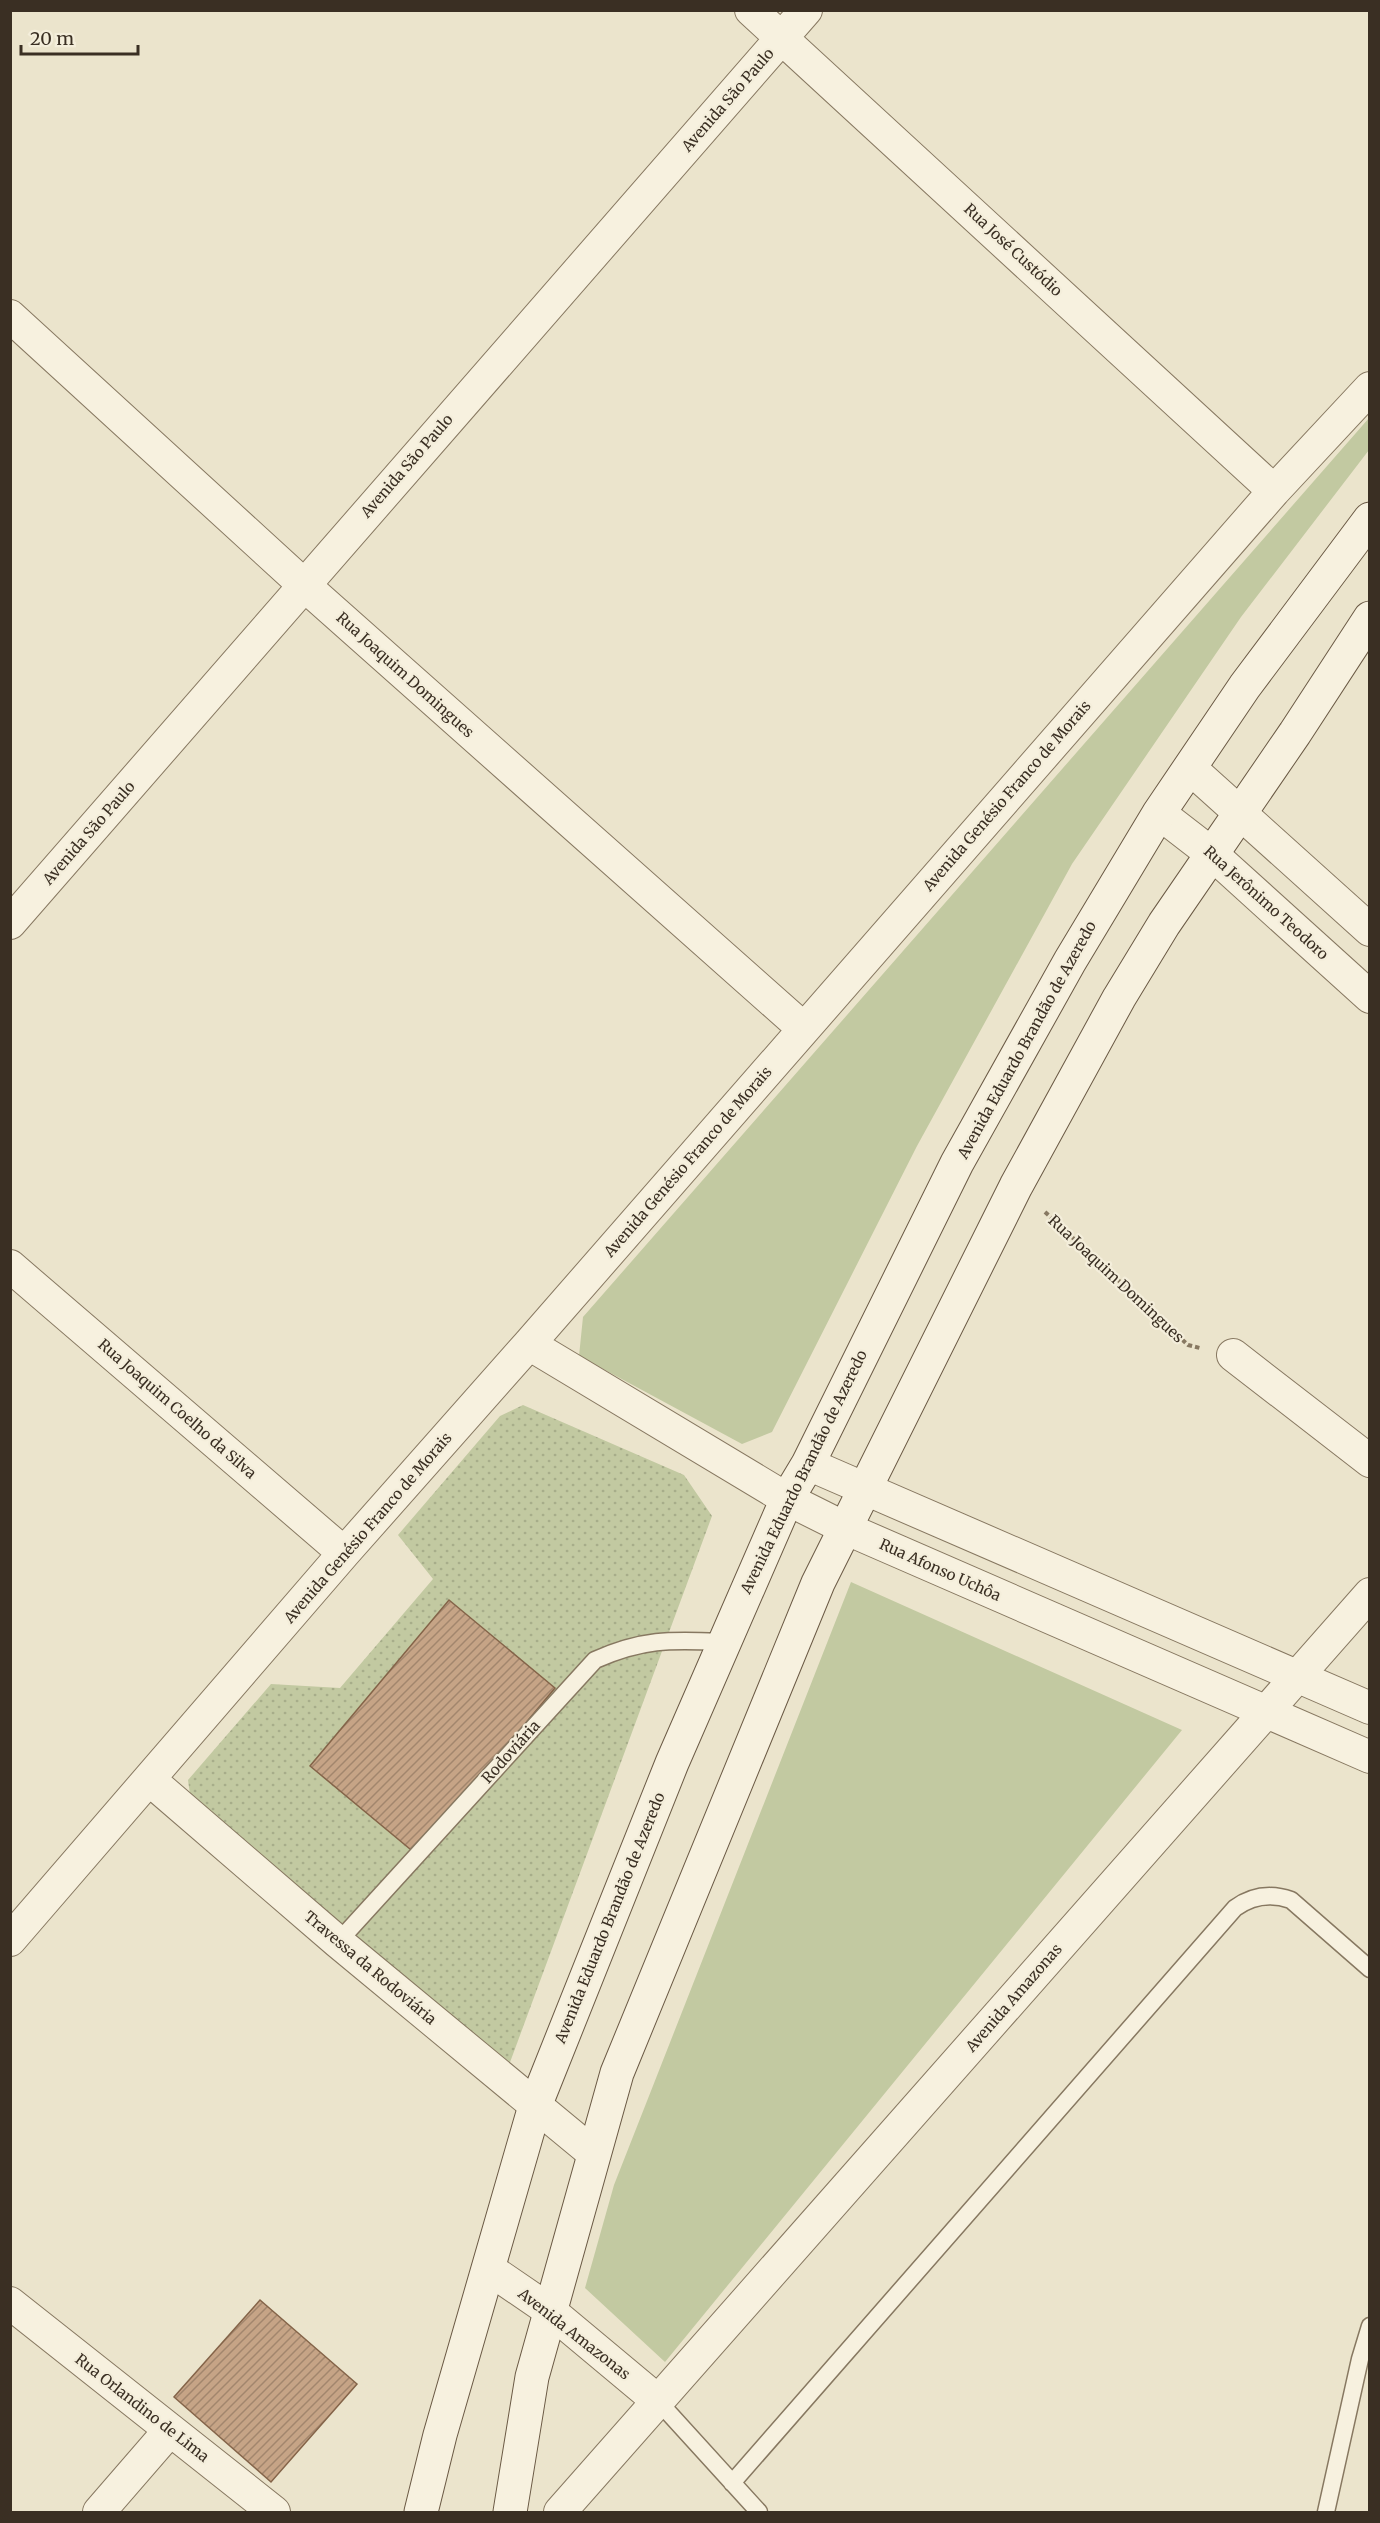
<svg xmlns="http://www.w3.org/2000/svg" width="1380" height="2523" font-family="Merriweather,serif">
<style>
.grass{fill:url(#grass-dots)}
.green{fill:#c2c9a1}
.building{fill:url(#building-hatch);stroke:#846449;stroke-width:1.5}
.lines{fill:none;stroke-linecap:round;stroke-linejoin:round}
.lane-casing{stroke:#877861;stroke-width:19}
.street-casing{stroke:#877861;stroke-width:34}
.secondary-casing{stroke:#6a5944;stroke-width:35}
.path{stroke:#877861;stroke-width:4;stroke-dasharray:4.5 3;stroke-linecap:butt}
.lane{stroke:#f7f1df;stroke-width:16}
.street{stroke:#f7f1df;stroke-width:32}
.secondary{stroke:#f7f1df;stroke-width:33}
.labels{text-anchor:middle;stroke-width:4.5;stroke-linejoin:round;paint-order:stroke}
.street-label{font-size:15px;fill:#3a2f23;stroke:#f4eedb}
</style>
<defs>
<pattern id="grass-dots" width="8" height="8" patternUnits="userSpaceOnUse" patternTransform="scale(1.5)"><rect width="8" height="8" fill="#c2c9a1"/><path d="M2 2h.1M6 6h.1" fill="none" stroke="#a7ad8a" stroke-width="1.8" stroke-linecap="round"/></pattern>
<pattern id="building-hatch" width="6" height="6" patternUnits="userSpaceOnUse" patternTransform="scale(1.5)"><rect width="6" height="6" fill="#c6a486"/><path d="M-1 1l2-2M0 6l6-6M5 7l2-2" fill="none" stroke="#a2866d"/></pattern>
</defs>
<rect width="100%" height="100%" fill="#ebe4cc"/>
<path class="grass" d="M523,1405L684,1475L712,1516L509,2065L193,1816L188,1780L271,1684L340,1688L433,1579L398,1535L500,1416Z"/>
<path class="green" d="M1369,418V450L1241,617L1072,864L917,1146L772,1432L742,1444L579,1356L583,1317Z
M851,1582L1182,1730L665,2362L585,2288L614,2185Z"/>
<path class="building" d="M449,1600L555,1688L416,1854L310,1766Z
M260,2300L357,2384L271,2482L174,2397Z"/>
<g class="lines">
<defs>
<path id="lane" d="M338,1942L595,1660C644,1638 672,1640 724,1642
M658,2401L759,2512
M732,2483L1235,1908C1253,1895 1271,1893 1291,1900L1370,1969
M1326,2512L1360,2359L1370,2326"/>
<path id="street" d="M751,10L1274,491
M10,316L304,585L804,1029
M1190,768L1370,930
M1159,813L1212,854L1370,997
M10,923L806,10
M10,1266L344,1553
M529,1344L787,1499L847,1529L1370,1757
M1233,1355L1370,1461
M808,1464L1370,1708
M150,1780L338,1942L593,2153
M10,1940L344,1553L529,1344L1274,491L1370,388
M489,2269L549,2310L658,2401
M10,2303L274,2512
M99,2512L170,2430
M560,2512L1370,1594"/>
<path id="secondary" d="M421,2512L440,2435L535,2106L672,1763L787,1499L808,1464L957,1163L1070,961L1159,813L1245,686L1370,519
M510,2512L532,2377L617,2073L818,1583L1016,1186L1119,998L1164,924L1295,733L1370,618"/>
</defs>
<use href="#lane" class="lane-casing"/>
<use href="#street" class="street-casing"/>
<use href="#secondary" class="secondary-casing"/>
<path class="path" d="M1045,1212L1188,1345L1200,1348"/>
<use href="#lane" class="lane"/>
<use href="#street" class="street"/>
<use href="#secondary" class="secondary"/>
</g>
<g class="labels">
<g class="street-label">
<text transform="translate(728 100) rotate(-49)" y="5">Avenida São Paulo</text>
<text transform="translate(1013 250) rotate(43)" y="5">Rua José Custódio</text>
<text transform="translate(407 466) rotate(-49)" y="5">Avenida São Paulo</text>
<text transform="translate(405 675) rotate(42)" y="5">Rua Joaquim Domingues</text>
<text transform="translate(1007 796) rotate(-49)" y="5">Avenida Genésio Franco de Morais</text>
<text transform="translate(89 833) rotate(-49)" y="5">Avenida São Paulo</text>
<text transform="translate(1266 903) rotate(42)" y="5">Rua Jerônimo Teodoro</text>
<text transform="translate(1027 1040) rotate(-61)" y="5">Avenida Eduardo Brandão de Azeredo</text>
<text transform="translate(688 1162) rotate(-49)" y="5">Avenida Genésio Franco de Morais</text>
<text transform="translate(1116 1279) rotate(43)" y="5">Rua Joaquim Domingues</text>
<text transform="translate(177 1409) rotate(41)" y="5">Rua Joaquim Coelho da Silva</text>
<text transform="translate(804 1472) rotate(-64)" y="5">Avenida Eduardo Brandão de Azeredo</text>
<text transform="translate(368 1528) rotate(-49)" y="5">Avenida Genésio Franco de Morais</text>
<text transform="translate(940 1570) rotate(24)" y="5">Rua Afonso Uchôa</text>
<text transform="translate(511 1752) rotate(-48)" y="5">Rodoviária</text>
<text transform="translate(610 1918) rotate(-68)" y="5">Avenida Eduardo Brandão de Azeredo</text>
<text transform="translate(370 1968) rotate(40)" y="5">Travessa da Rodoviária</text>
<text transform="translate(1014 1998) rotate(-49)" y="5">Avenida Amazonas</text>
<text transform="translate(574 2334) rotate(38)" y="5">Avenida Amazonas</text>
<text transform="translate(142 2408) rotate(38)" y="5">Rua Orlandino de Lima</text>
</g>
</g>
<rect width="1380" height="2523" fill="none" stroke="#3a2f23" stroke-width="24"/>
<path d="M21 45v9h117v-9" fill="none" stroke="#3a2f23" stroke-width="3"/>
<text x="30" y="45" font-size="18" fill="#3a2f23" stroke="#f4eedb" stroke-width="4.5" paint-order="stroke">20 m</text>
</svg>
